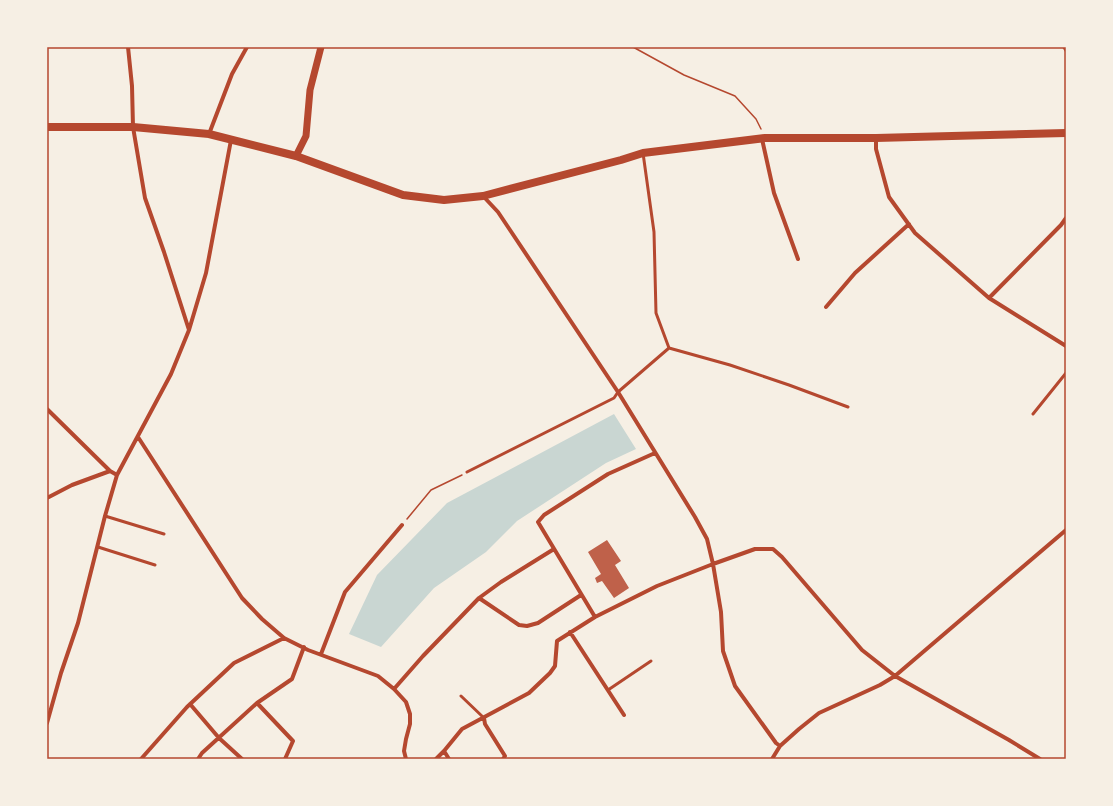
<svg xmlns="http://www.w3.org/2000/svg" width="1113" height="806" font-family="'DejaVu Sans',sans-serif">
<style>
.water{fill:#c9d6d2}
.building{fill:#bf614a}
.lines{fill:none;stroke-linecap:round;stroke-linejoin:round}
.path{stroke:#b5482f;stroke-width:1.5}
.service{stroke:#b5482f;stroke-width:3}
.minor{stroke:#b5482f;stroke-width:4}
.tertiary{stroke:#b5482f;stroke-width:7}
.secondary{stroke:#b5482f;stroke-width:8}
.neatline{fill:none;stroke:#b5482f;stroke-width:1.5}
</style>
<rect width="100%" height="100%" fill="#f6efe4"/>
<path class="water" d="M614,414L636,449L606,463L517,521L486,552L434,588L381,647L349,634L377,575L447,503Z"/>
<path class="building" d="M607,540L621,561L615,565L629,588L614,598L602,581L597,583L595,578L601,574L588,552Z"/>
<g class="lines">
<path class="path" d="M633,47L684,75L735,96L756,119L761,129
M1063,47L1066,52
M407,519L431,490L462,475"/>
<path class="service" d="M643,153L654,232L656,313L669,348
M1033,414L1066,373
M467,472L614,398L618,392L669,348L730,365L789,385L848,407
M105,516L164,534
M98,547L155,565
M608,690L651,661
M461,696L484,718"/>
<path class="minor" d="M128,47L132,86L133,127L145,198L164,252L189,330
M209,134L232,74L247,47
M876,138V149L889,197L915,233L989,298L1066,346
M762,139L774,193L798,259
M483,196L498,212L618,392L695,517L707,539L713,564L721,612L723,651L735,686L776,743L780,746
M989,298L1061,225L1066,218
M826,307L855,273L909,224
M47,409L110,471L117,475
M138,437L242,598L262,619L284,638L308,650L378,676L394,689L406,702L410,714V724L406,739L404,751L406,759
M47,498L72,485L110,471
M479,598L519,625L527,626L538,623L581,595
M595,617L657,586L713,564L755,549H773L782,557L862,650L895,676L1009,740L1040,759
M570,632L624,715
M321,654L345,592L402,525
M394,689L423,656L479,598L501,582L554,549
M257,703L293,741L285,759
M190,704L219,738L242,759
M484,718L485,724L505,756L503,759
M47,723L61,673L78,623L105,516L117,475L171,374L189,330L206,273L231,140
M444,751L449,759
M141,759L187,707L234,663L284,638
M198,759L202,753L257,703L292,679L304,647
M436,759L444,751L462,729L529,693L550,673L555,666L557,641L595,617L538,522L544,515L608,474L655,453
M772,759L780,746L799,729L819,713L880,685L895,676L1066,530"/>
<path class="tertiary" d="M296,156L306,136L310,90L321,47"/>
<path class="secondary" d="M47,127H133L209,134L296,156L403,195L444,200L483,196L621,160L643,153L765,138H876L1066,133"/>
</g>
<rect width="1113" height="806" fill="none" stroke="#f6efe4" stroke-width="96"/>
<rect x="48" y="48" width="1017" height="710" class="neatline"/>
</svg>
